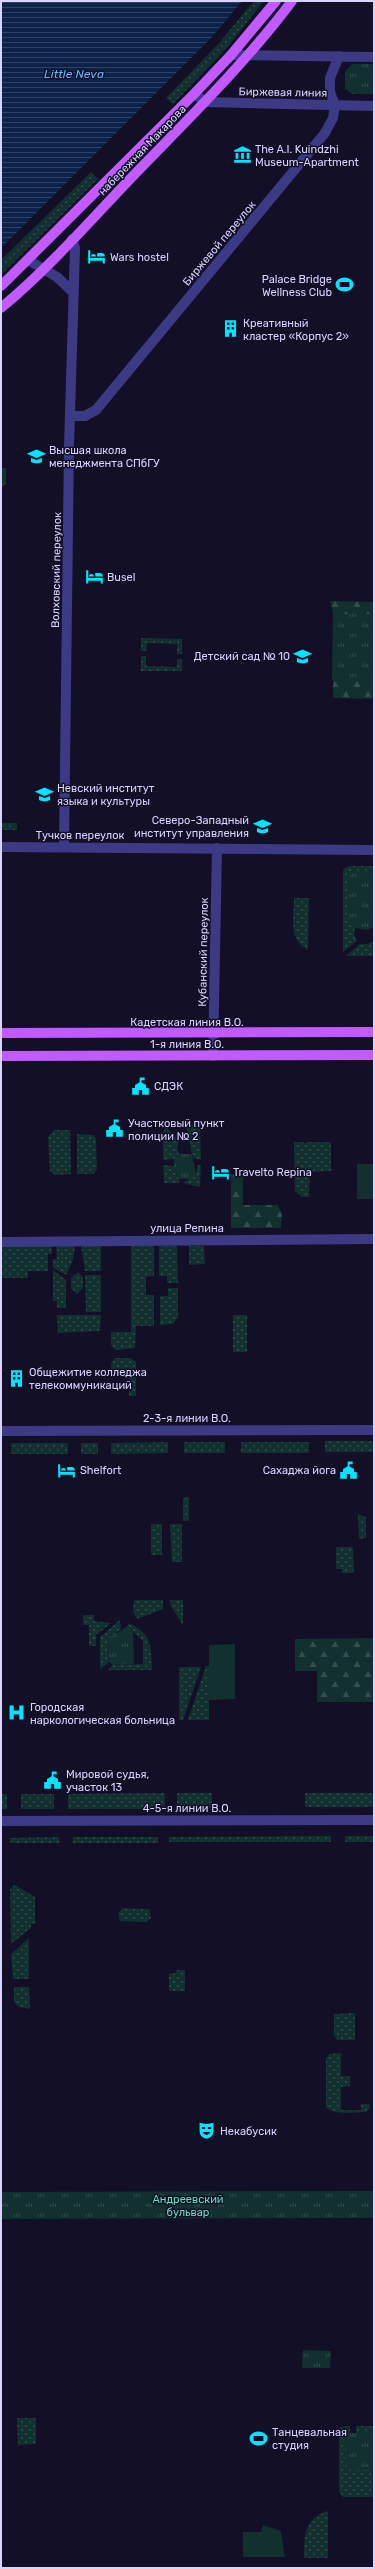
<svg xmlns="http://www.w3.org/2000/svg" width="375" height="2569" font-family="Rubik,sans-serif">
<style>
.grass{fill:url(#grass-dots)}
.forest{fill:url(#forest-firs)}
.park{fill:url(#park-tufts)}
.garden{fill:#12302f}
.water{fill:url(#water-rules)}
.pier{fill:#130f26}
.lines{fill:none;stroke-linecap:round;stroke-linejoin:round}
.minor{stroke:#3d3a85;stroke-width:10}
.major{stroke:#c25bff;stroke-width:10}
.labels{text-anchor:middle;stroke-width:3;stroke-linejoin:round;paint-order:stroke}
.street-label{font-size:11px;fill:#d9d4ff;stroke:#130f26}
.poi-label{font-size:11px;fill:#d9d4ff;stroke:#130f26;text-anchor:start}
.park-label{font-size:11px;fill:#5fe0c0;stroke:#130f26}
.water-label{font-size:12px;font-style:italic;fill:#62b6ff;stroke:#130f26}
</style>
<defs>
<pattern id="grass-dots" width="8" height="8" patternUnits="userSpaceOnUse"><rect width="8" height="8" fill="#12302f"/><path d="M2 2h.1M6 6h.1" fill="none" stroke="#344d4e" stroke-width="1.8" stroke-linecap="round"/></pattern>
<pattern id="forest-firs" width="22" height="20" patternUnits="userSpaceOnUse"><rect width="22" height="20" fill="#12302f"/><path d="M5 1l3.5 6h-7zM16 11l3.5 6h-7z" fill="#344d4e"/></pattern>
<pattern id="park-tufts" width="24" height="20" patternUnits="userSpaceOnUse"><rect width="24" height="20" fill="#12302f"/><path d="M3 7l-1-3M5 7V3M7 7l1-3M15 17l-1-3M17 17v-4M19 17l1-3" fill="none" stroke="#344d4e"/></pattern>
<pattern id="water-rules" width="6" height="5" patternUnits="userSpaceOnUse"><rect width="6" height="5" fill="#0c2248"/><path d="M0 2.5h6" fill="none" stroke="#2f4163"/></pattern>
</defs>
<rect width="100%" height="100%" fill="#130f26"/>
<path class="grass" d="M254,1H264L225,50L173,104L166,98L219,43Z
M91,172L98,179L2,274L1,260Z
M141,638L182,639V654H177V644L147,643L146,651H141Z
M141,656H146V666L177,667V659H182V671H141Z
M1,823H17V830H1Z
M348,866H374V871H354L349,876V916L355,928L354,934L357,941L343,952V870Z
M294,898H309L308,950C288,940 294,919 294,898Z
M374,940V956H346L360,944H368Z
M186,1124L200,1125L201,1160L194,1158L192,1154Z
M166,1127L179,1140L177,1148L179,1154L174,1159L163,1160V1131Z
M54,1130H70L71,1174L55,1175L50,1171L48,1137Z
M77,1134L93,1135L96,1138L97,1169L94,1174H77Z
M294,1142H304V1144L307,1142H331V1171L310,1172L309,1197H302L295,1191Z
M163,1165L174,1166L180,1183H164Z
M198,1165H201L200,1187L183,1183L196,1174Z
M52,1245V1254H48V1271H28V1278H1V1246Z
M56,1245L75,1246L73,1260L66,1275L53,1268V1259H57Z
M81,1246H101V1271H85Z
M131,1246H154V1276L146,1277V1295H154V1326H136L135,1348L115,1350L111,1345V1332H131Z
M159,1246H177L178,1283H167V1276H159Z
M189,1246H204L205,1264L189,1265Z
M53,1270L66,1280V1308H57V1301H53Z
M78,1272L83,1277V1288L77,1294L71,1288V1278Z
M85,1275H101V1312H86Z
M168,1288H178V1317L173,1324L160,1325V1296H168Z
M57,1315H101L100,1331L58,1333Z
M233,1315H247V1352H233Z
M115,1358H130L136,1362V1396H129V1370H111V1363Z
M325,1441H374V1452H325Z
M168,1442V1453L111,1454V1443Z
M184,1442H225V1453H184Z
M241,1442H309V1453H241Z
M11,1443H68V1454H11Z
M81,1443H98V1454H81Z
M189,1497V1521H183V1498Z
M358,1514L366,1517V1538L359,1539Z
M151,1524H162V1555H151Z
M170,1524H182V1562H172Z
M336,1547H353L354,1573H342V1569H336Z
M134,1600H163V1609L137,1619L133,1611Z
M170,1600H183V1625L171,1606Z
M83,1615H94V1621L111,1623L96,1635V1646H89V1625H83Z
M120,1620L121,1629L108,1640L109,1662L100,1669V1637Z
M128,1623C152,1634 151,1644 152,1670H108L113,1665L143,1664V1641L128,1626Z
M206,1666H209V1720H188Z
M179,1667H201L183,1720H179Z
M165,1793V1809H68V1794Z
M177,1793H212V1808H177Z
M305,1793H374V1807H305Z
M1,1794H7V1809H1Z
M21,1794H54V1809H21Z
M331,1836V1842H169V1837Z
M345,1836H374V1842H345Z
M59,1837V1843H10V1838Z
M73,1837H158V1843H73Z
M15,1885L35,1897V1924H31V1928L11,1944L10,1889Z
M123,1908L149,1909L151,1918L146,1922L120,1921L118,1913Z
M29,1938V1979H13L11,1954Z
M177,1970H185V1991H169V1974L176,1973Z
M14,1987H29L30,2009L19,2007L14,2002Z
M355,2013V2040H337L334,2035V2014Z
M341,2053V2076H350V2086L341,2087V2110H361V2104H369L370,2108L366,2112C355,2112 334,2116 326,2107V2059L329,2054Z
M17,2418H36V2444L18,2445Z
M350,2426V2433H346V2470H374V2497H343L339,2492V2431L340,2427Z
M356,2426H374V2433H356Z
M328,2511V2558H304C304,2537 304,2518 328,2511Z"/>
<path class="forest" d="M330,601L374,602V699L333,698V614Z
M231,1174H243V1205H278L282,1215L281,1228H231Z
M374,1638V1702H317V1671H295V1639Z"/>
<path class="park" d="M352,64H374V94H352L345,89V72Z
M1,468H6V484L1,487Z
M333,614H373V679H332Z
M354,871H374V927L367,930L355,928L349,916V876Z
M179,1154H192L196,1174L192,1179H179L174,1166V1159Z
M128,1626L133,1631L134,1664L113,1665L109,1662L108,1639Z
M374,2191V2218L1,2219V2192Z
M303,2350L331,2351L330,2368H302Z
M345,2433H374V2470H346Z"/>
<path class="garden" d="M357,1164H374V1199H357Z
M235,1644V1699L209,1700V1645Z
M263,2525L281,2531L285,2557H243V2532H261Z"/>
<path class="water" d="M1,1H242L212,37L1,248Z"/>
<path class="pier" d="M124,127L126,128L91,163L90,162Z"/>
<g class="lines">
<path class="minor" d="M231,55L374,57
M195,93L204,102L374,106
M28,260L57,277L74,293
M70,416H85L96,410L325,133L333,118L335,105L330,92V78L339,56
M1,847L374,850
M64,847L69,447L75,248L72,239
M213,1056L217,848
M1,1242L374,1239
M1,1431L374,1430
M1,1821L374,1820"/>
<path class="major" d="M1,286L195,93L231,55L276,1
M1,308C48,269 89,222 131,178C187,120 244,65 292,1
M1,1033L374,1032
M1,1056L374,1055"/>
</g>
<defs>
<symbol id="museum-bare" viewBox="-9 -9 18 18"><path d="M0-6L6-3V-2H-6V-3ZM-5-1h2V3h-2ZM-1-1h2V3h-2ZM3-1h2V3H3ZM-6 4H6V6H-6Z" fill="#00e5ff" stroke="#130f26" stroke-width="2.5" paint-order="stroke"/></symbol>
<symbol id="hotel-bare" viewBox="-9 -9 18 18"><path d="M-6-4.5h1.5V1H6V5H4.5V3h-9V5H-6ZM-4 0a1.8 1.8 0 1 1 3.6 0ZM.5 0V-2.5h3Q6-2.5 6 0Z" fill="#00e5ff" stroke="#130f26" stroke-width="2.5" paint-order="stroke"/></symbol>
<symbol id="stadium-bare" viewBox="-9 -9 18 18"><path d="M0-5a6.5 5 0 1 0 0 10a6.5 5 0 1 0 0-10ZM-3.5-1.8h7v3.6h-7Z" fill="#00e5ff" stroke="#130f26" stroke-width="2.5" paint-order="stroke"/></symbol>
<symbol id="building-bare" viewBox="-9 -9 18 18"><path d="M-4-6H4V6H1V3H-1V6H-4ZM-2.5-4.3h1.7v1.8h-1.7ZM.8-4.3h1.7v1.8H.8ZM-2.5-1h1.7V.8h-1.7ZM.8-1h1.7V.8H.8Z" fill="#00e5ff" stroke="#130f26" stroke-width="2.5" paint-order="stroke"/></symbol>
<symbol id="university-bare" viewBox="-9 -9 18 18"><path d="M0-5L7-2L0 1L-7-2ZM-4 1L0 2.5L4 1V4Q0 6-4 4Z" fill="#00e5ff" stroke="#130f26" stroke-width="2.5" paint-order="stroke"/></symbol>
<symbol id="school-bare" viewBox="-9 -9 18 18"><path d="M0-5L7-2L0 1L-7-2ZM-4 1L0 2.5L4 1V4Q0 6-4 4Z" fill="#00e5ff" stroke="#130f26" stroke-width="2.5" paint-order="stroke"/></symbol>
<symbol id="civic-bare" viewBox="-9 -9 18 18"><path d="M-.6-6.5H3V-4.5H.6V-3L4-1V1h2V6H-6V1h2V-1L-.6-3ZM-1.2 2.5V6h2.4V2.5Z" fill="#00e5ff" stroke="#130f26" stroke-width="2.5" paint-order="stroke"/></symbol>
<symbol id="hospital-bare" viewBox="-9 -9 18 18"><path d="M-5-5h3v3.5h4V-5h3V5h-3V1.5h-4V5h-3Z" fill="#00e5ff" stroke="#130f26" stroke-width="2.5" paint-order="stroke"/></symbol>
<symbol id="theatre-bare" viewBox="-9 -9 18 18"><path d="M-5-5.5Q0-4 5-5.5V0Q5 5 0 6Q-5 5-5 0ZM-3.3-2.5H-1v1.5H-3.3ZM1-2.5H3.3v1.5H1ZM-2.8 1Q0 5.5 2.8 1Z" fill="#00e5ff" stroke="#130f26" stroke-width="2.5" paint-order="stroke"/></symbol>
</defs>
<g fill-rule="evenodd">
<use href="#museum-bare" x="230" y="142" width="25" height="25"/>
<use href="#hotel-bare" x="84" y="244" width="25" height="25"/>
<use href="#stadium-bare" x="332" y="272" width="25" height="25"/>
<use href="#building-bare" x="218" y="316" width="25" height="25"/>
<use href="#university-bare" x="24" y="444" width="25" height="25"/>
<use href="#hotel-bare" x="82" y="564" width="25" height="25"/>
<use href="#school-bare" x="290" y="644" width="25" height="25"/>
<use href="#university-bare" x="32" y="782" width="25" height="25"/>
<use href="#university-bare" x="250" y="814" width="25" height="25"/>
<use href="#civic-bare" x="128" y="1074" width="25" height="25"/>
<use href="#civic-bare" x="102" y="1116" width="25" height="25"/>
<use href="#hotel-bare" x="208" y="1160" width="25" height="25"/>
<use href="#building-bare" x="4" y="1366" width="25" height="25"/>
<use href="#hotel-bare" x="54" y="1458" width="25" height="25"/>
<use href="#civic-bare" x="336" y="1458" width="25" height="25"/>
<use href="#hospital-bare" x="4" y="1700" width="25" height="25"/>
<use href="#civic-bare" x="40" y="1768" width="25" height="25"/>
<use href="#theatre-bare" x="194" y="2118" width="25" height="25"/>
<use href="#stadium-bare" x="246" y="2426" width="25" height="25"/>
</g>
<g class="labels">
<g class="street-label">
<text transform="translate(283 92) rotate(1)" y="4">Биржевая линия</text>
<text transform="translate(142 150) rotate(-46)" y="4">набережная Макарова</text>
<text transform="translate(219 243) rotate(-50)" y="4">Биржевой переулок</text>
<text transform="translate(56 570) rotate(-89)" y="4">Волховский переулок</text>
<text x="80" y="839">Тучков переулок</text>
<text transform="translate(203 952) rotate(-89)" y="4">Кубанский переулок</text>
<text x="187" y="1026">Кадетская линия В.О.</text>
<text x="187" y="1048">1-я линия В.О.</text>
<text x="187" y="1232">улица Репина</text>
<text x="187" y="1422">2-3-я линии В.О.</text>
<text x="187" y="1812">4-5-я линии В.О.</text>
</g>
<g class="poi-label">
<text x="255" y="153">The A.I. Kuindzhi<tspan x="255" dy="13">Museum-Apartment</tspan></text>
<text x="110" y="261">Wars hostel</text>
<text x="332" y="283" text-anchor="end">Palace Bridge<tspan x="332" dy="13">Wellness Club</tspan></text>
<text x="243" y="327">Креативный<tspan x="243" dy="13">кластер «Корпус 2»</tspan></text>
<text x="49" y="454">Высшая школа<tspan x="49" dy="13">менеджмента СПбГУ</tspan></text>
<text x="107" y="581">Busel</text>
<text x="290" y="660" text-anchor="end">Детский сад № 10</text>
<text x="57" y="792">Невский институт<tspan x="57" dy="13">языка и культуры</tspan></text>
<text x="249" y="824" text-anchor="end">Северо-Западный<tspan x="249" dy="13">институт управления</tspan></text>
<text x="154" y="1090">СДЭК</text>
<text x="128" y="1127">Участковый пункт<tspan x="128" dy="13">полиции № 2</tspan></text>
<text x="233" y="1176">Travelto Repina</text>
<text x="29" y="1376">Общежитие колледжа<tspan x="29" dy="13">телекоммуникаций</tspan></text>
<text x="80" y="1474">Shelfort</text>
<text x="336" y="1474" text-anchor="end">Сахаджа йога</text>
<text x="30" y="1711">Городская<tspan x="30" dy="13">наркологическая больница</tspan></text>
<text x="66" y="1778">Мировой судья,<tspan x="66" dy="13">участок 13</tspan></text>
<text x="220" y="2135">Некабусик</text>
<text x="272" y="2436">Танцевальная<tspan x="272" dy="13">студия</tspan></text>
</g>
<g class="park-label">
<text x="188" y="2203">Андреевский<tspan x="188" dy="13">бульвар</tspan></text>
</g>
<g class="water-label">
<text x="74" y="78">Little Neva</text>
</g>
</g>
<rect width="375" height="2569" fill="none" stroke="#d9d4ff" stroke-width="4"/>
</svg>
